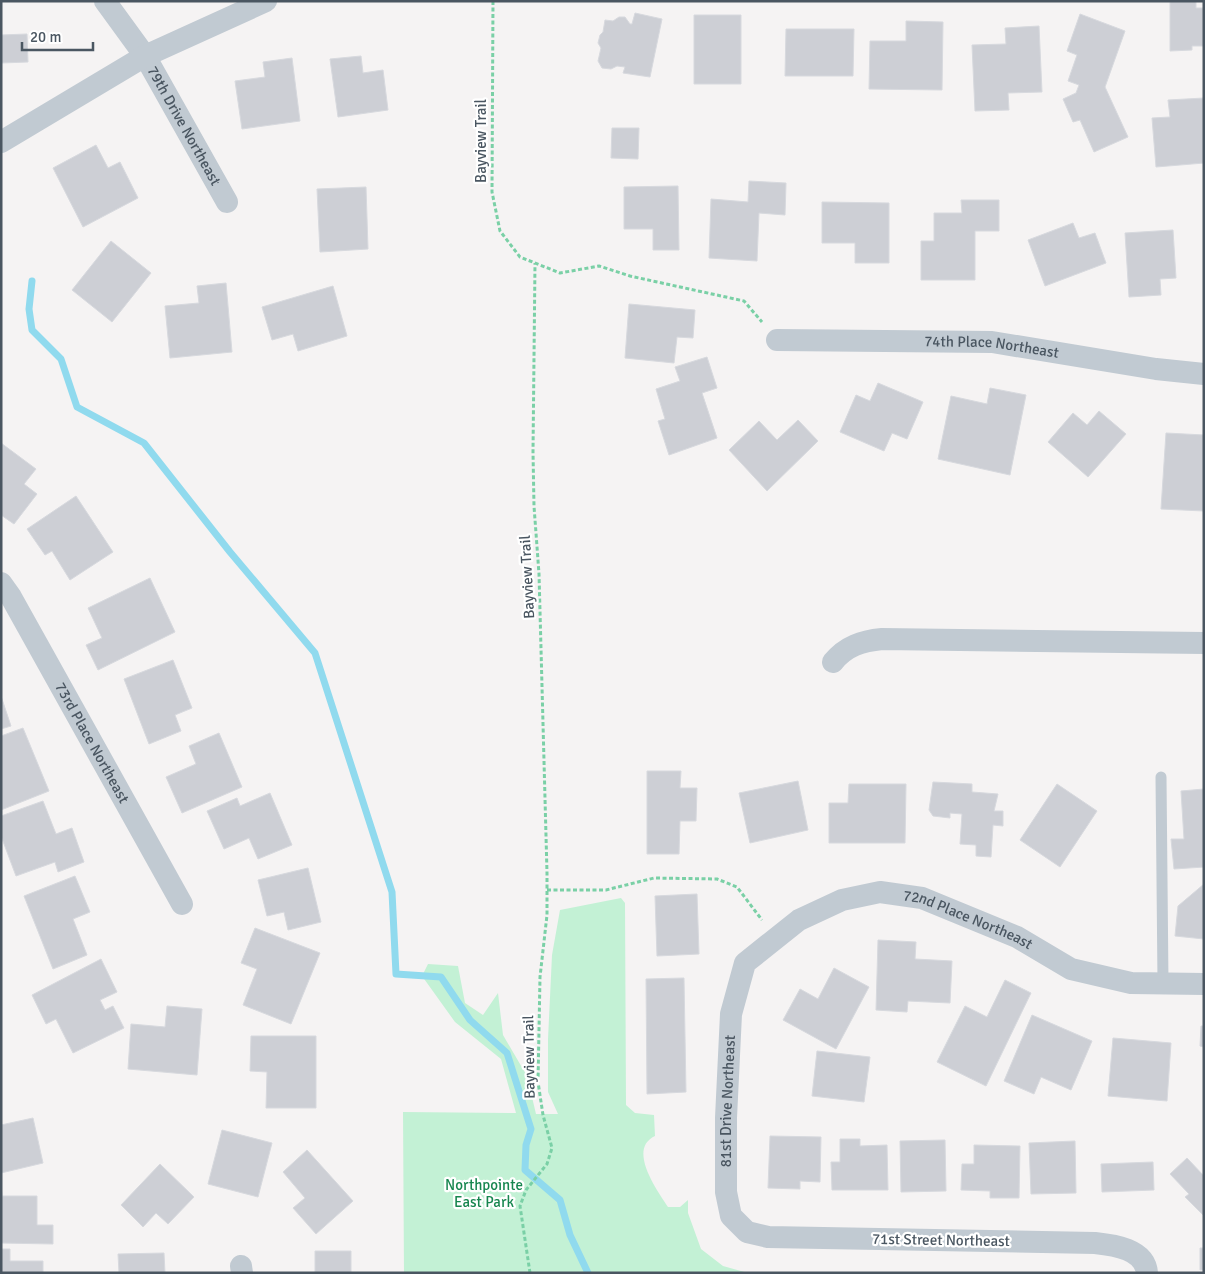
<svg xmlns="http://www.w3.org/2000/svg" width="1205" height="1274" font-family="Signika,sans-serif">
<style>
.green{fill:#c3f1d5}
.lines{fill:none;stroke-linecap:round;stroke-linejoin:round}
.stream{stroke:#90daee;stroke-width:7}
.building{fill:#cdcfd5;stroke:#d7d9de}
.path{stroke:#7ad0a6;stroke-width:3;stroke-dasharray:4 2.5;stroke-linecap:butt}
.service{stroke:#c1cad2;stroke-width:11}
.minor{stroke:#c1cad2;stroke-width:22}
.labels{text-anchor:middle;stroke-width:4.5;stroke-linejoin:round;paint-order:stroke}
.street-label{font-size:15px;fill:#4a5661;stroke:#fff}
.park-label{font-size:15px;fill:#17864f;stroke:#fff}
</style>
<rect width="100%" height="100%" fill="#f5f3f3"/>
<path class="green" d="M621,898L625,903L626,1105L635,1113L654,1115L655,1136C627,1149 657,1190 668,1207H680L688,1200V1213L701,1249L723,1266L748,1273H404L403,1112L516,1113L501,1059L455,1022L422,976L428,964L458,966L465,1003L483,1015L498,993L503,1035L527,1076L536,1114H558L548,1092V1039L552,955L560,910Z"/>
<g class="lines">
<path class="stream" d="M32,281L29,309L32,330L61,359L77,407L144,443L230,552L315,653L392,892L396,974L441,977L470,1020L507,1053L531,1129L526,1145L525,1170L560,1200L570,1235L588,1273"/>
</g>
<path class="building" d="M1170,1H1196V8H1204V46H1192V50L1170,51Z
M635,13L662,19L650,77L623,73L625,67L617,66L611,69L602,68L598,61L601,48L598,43L600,35L603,32L605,20L613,21L619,17H625L630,24H632Z
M1080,14L1125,31L1105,87L1128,137L1094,152L1080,120L1073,122L1063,99L1076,93L1079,85L1068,81L1077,55L1067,51Z
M694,15H741V84H694Z
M906,21L943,22L942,90L869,89L870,41H906Z
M1039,26L1042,92L1008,93L1009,110L975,111L972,45L1006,44L1005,28Z
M786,29H854L853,76H785Z
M27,34L28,62L1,63V35Z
M361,56L363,73L383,70L388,110L338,117L330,59Z
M292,58L300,121L242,129L235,81L265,77L263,62Z
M1204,98V163L1156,167L1152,118L1170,117L1168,100Z
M612,128H639L638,159L611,158Z
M96,145L108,168L120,162L138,198L83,227L53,168Z
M749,181L786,183L785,215L759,213L757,261L709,258L711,199L748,202Z
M678,186L679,250H653V229H624V187Z
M366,187L368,249L320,252L317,189Z
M961,200H999V231H975V280H921V241H934V213H962Z
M822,202L889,203V263H855V243H822Z
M1073,223L1079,238L1095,233L1106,263L1045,286L1028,240Z
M1173,230L1176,278L1160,279L1161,295L1129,297L1125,233Z
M111,241L151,273L112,322L72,290Z
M226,283L232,352L170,358L165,306L199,303L197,286Z
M333,286L347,336L298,351L293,334L272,340L262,307Z
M629,304L695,310L693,338L677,337L674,363L625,358Z
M707,357L717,388L702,393L717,438L669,455L658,421L665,419L656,389L680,381L675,367Z
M878,383L923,402L907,439L892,433L884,451L840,432L856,395L870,401Z
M990,388L1026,395L1010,475L938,459L951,396L987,404Z
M1099,411L1126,434L1088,477L1048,442L1073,413L1087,425Z
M798,420L818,441L767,491L729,450L759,421L777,440Z
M1166,433L1204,435V511L1161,509Z
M1,443L36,469L24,484L37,494L14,524L1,515Z
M76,496L113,552L70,580L52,551L45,555L27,529Z
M150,578L175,632L98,670L86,645L102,638L88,608Z
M173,660L192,708L175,715L181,731L149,744L124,679Z
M1,696L11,726L1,729Z
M23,728L49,791L1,810V736Z
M219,733L242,787L182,813L166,777L196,764L189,746Z
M647,771H681L680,788H697L696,821H680L679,854H647Z
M798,781L808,830L750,843L739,793Z
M933,782L972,784V792L998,794L994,811H1003V826L993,825L991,857L976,856V845L960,844L962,814L950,813V818L933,816L929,810Z
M849,784H906L905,843H829V803H848Z
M1057,784L1097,811L1060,867L1020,840Z
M1204,789V867L1174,869L1171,839H1184L1181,791Z
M270,793L292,845L258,859L249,838L224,849L207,811L237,798L240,806Z
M43,801L56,834L72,828L84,862L58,872L55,862L16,876L1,836V816Z
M308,868L321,922L288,930L284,912L267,916L258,880Z
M75,876L90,912L73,919L87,955L53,969L24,896Z
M1204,884V939L1175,936L1178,906Z
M697,894L699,954L657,956L655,896Z
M255,928L320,953L291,1024L243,1005L257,969L241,963Z
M878,940L916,942L915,959L952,961L950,1003L908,1001L907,1012L876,1010Z
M101,959L117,992L100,1000L105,1010L113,1006L124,1028L73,1053L56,1019L46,1024L32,995Z
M834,968L869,987L836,1049L783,1020L800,989L818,999Z
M684,978L686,1092L647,1094L646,979Z
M1005,980L1031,993L986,1086L937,1062L965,1006L987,1017Z
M167,1006L202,1009L197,1075L128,1069L131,1024L165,1027Z
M1032,1015L1092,1041L1071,1090L1041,1077L1034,1094L1004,1081Z
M1201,1026H1204V1047L1200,1046Z
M251,1036H316V1108H266L267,1072L250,1071Z
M1113,1038L1171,1043L1167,1101L1108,1096Z
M817,1051L870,1057L864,1102L812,1096Z
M33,1118L43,1163L1,1173V1125Z
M222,1130L272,1143L258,1197L208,1184Z
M770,1136L821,1137L820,1182L800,1181V1189L768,1188Z
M840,1139H860V1146L887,1145L888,1190H832L831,1162H840Z
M945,1140L946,1191L901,1192L900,1141Z
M1075,1141L1076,1193L1031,1194L1029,1143Z
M974,1145L1020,1146L1019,1198H990V1191L961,1190L962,1164H974Z
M307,1150L353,1201L316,1234L293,1208L305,1198L283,1172Z
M1187,1158L1204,1176V1216L1185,1197L1189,1194L1170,1174Z
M1153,1162L1154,1190L1102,1192L1101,1164Z
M160,1164L194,1197L168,1224L156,1213L143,1227L121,1205Z
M1,1185L2,1196H37V1225H53V1244L1,1243Z
M1200,1248H1204V1270H1200Z
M1,1249H10V1261H43V1273H1Z
M315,1251H351V1273H315Z
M164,1253L165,1273H119L118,1254Z"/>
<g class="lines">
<path class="path" d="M493,1L492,192L500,231L520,257L560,273L599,266L630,276L744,301L762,322
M547,890H606L654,878L717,879L737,887L762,920
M530,1273L520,1206L526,1190L547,1164L552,1148L543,1115L538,1082L540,977L547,915V873L539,574L534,506L533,452L535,263"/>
<path class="service" d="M1161,777L1163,983"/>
<g class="minor">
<path id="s1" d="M105,1L145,56L227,202"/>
<path d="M1,142L145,56L266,1"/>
<path id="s2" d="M777,340L992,342L1156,369L1204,374"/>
<path id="s3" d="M1,583L11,597L182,904"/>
<path d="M833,662C846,646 862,641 882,639L1204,643"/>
<path d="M241,1266L242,1273"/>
<path id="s4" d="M1147,1273C1145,1249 1114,1245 1095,1243L768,1237L747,1232L731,1216L726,1192V1118L731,1014L745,963L799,920L842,900L880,892L922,898L1017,937L1071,969L1131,983L1204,984"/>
</g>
</g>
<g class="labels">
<g class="street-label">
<text dy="5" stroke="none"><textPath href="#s1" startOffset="148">79th Drive Northeast</textPath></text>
<text transform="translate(481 141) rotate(-90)" y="5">Bayview Trail</text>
<text dy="5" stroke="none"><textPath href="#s2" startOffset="215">74th Place Northeast</textPath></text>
<text transform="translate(527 577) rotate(-93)" y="5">Bayview Trail</text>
<text dy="5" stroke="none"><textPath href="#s3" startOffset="184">73rd Place Northeast</textPath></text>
<text dy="5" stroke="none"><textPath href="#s4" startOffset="940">72nd Place Northeast</textPath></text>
<text transform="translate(529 1057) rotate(-91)" y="5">Bayview Trail</text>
<text dy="5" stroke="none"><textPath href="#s4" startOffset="552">81st Drive Northeast</textPath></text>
<text transform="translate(941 1240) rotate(1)" y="5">71st Street Northeast</text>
</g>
<g class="park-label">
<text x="484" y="1190">Northpointe<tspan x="484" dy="17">East Park</tspan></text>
</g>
</g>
<rect width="1205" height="1274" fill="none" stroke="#4a5661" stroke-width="5"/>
<path d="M22 42v8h71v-8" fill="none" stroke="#4a5661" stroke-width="2.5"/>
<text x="30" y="42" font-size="15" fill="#4a5661" stroke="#ffffff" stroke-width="4" paint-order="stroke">20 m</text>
</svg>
